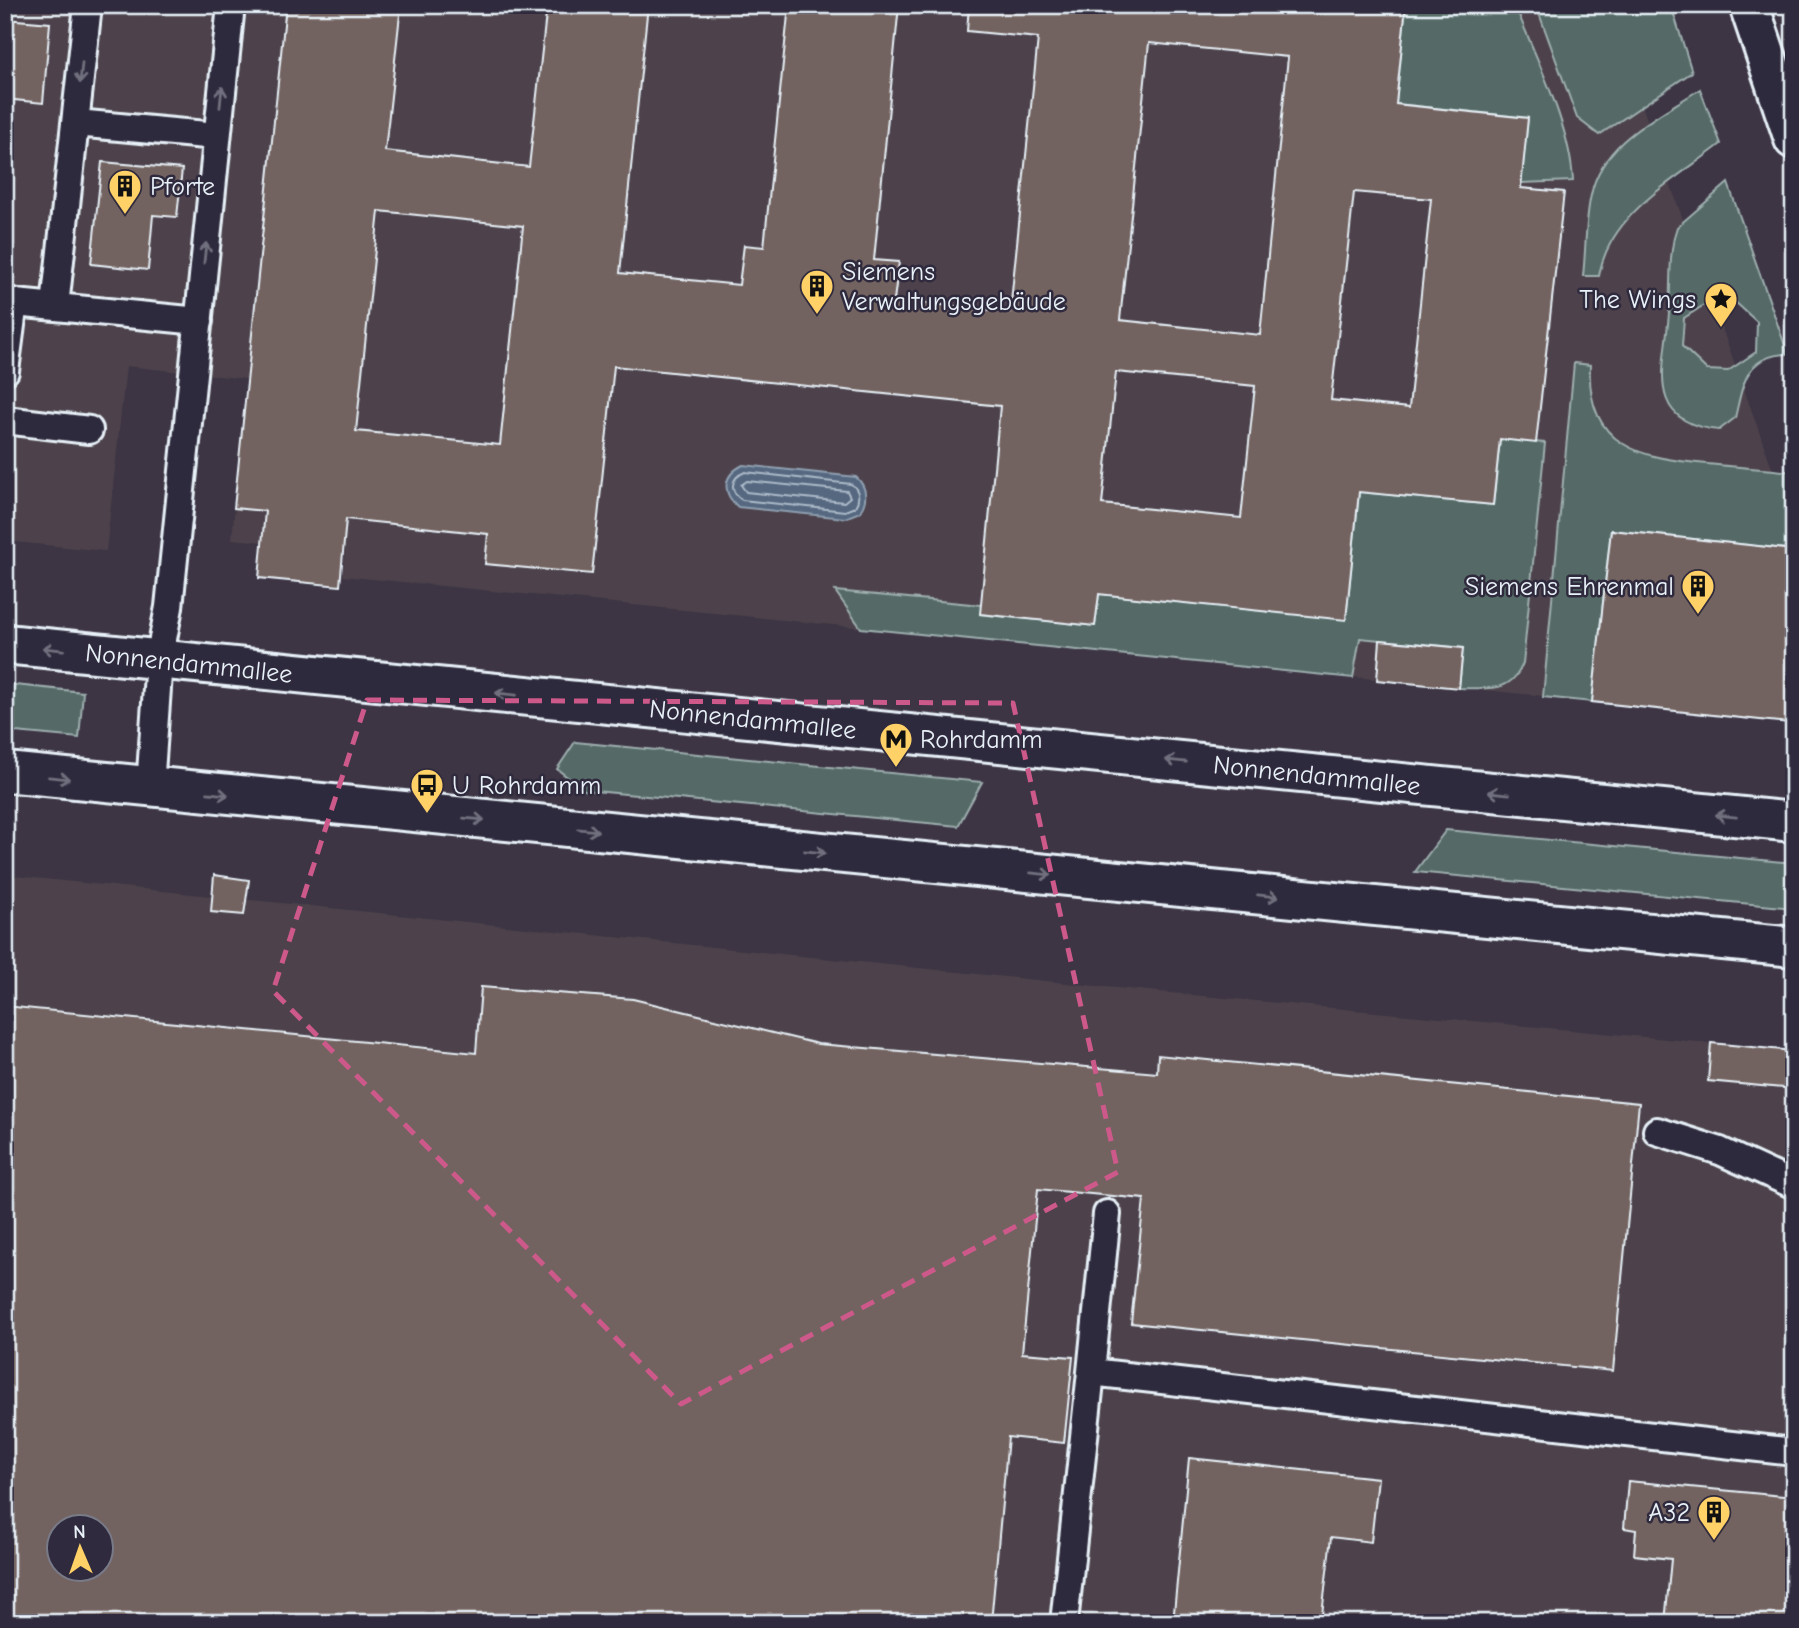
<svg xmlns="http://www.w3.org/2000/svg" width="1799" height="1628" font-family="'Comic Neue',sans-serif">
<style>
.built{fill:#4d434c;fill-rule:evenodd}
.green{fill:#556b66;stroke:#9eaeaf;stroke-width:2;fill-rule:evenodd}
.water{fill:#546880;stroke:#8f9fb0;stroke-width:2}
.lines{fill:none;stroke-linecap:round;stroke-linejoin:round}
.shore{stroke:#adbac8;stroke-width:2}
.building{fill:#736360;stroke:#e8f1f8;stroke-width:2;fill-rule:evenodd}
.service-casing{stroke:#e8f1f8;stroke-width:32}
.secondary-casing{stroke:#e8f1f8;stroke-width:44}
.service{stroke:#2f2a3d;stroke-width:26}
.secondary{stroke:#2f2a3d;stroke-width:38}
.oneway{stroke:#70707e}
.marked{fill:none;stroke:#cd598a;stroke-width:5;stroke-dasharray:14 9;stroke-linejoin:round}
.labels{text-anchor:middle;stroke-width:5;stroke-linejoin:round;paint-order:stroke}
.poi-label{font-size:26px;fill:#e8f1f8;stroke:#2f2a3d;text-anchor:start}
.street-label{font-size:26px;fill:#e8f1f8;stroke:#2f2a3d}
</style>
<rect width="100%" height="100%" fill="#3d3544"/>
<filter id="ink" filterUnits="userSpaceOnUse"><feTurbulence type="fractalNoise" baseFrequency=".0143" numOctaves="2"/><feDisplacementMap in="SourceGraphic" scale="14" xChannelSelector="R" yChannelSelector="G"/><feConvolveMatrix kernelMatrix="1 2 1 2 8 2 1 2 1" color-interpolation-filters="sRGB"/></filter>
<g filter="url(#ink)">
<path class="built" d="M5,5H1606L1794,529V721L343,576L345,550L232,539L247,379L126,366L106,551L5,541Z
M5,875L1085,985L1794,1051V1623H5ZM60,1526H102V1568H60Z"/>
<path class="green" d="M1406,5H1515C1536,59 1570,124 1573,181L1521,183L1528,118L1396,104Z
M1536,5H1671L1692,72L1599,135L1577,118Z
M1700,89L1721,144C1675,180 1609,214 1599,276H1583C1586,250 1585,221 1591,195C1602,141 1658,117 1700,89Z
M1728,183L1788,354C1746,355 1743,383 1735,418L1719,430C1643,423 1665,366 1669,313C1671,286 1668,253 1677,227ZM1712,300H1733L1757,322L1756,352L1728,371L1707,370L1682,346L1684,318Z
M1574,363L1590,365C1586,447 1640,458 1707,464C1736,467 1765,469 1794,472V550L1611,530L1592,702L1543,697Z
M1500,439L1545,443L1523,663C1511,694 1488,688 1459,688L1463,648L1360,638L1353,678L861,628L835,591L981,605V614L1095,626L1099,594L1346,619L1359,492L1493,505Z
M5,684L83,692L79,738L5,731Z
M575,742L982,782L958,826L584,790L557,769Z
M1446,830L1794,863V908L1415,872Z"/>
<path class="water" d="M743,465L856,477C867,487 868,499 860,512L845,518L738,507C721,492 723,475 743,465Z"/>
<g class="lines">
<path class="shore" d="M745,472L851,484C860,490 860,499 855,507L845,511L742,500C729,491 730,478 745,472Z
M747,481L847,491L850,497L844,502L746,492L741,485Z"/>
</g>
<path class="building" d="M286,5H401L385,151L529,167L547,5H648L620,273L739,285L744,245L764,247L789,5H899L874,260L899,262L894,300L1010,312L1038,38L967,31L969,5H1406L1396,104L1528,118L1521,188L1564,192L1536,443L1500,439L1493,505L1359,492L1346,620L1099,594L1095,626L980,614L1000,406L614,366L592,574L485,564L488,534L346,519L340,586L259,578L265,511L234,508ZM1149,43L1288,57L1260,335L1120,320ZM1354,192L1431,199L1409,408L1331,400ZM379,211L523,226L500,445L356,431ZM1116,372L1255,386L1241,518L1102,504Z
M5,19L50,23L43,103L5,99Z
M102,162L182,169L177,217L153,215L148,270L91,264Z
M1611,530L1794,550V682L1789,723L1592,702Z
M1380,640L1463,648L1459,688L1377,680Z
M214,875L249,880L244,915L211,912Z
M481,987L633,999L818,1044L1157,1073L1158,1055L1639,1103L1613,1371L1131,1323L1144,1199L1038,1189L1022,1353L1073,1357L1064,1443L1008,1437L991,1623H5V1006L476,1053ZM60,1527H102V1569H60Z
M1711,1043L1794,1051V1089L1708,1081Z
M1189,1458L1378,1478L1371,1542L1331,1537L1321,1623H1173Z
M1628,1481L1794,1497V1564L1788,1623H1665L1671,1559L1634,1555L1636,1530L1624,1528Z"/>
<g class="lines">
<defs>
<path id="service" d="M76,123L217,136
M5,302L199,321
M55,306L88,5
M5,371L14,302
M5,420L89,430
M150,787L159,660L169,607L231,5
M1657,1131L1720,1151L1794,1185
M1091,1372L1107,1214
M1064,1623L1091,1372L1794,1452"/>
<path id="secondary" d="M1749,5L1794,139
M5,644L1794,822
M5,772L1794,947"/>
</defs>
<use href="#service" class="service-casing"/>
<use href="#secondary" class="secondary-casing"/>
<use href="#service" class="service"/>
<use href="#secondary" class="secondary"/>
</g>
<defs><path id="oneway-shaft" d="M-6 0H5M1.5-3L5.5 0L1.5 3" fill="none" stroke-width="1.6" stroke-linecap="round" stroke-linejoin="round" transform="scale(1.75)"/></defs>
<g class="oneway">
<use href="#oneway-shaft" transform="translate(81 73) rotate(96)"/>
<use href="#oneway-shaft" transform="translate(221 97) rotate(-84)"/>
<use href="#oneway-shaft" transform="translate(205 253) rotate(-84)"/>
<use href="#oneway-shaft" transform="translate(53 649) rotate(-174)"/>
<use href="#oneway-shaft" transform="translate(506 694) rotate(-174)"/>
<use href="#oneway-shaft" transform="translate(1176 761) rotate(-174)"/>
<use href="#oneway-shaft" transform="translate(59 778) rotate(6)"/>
<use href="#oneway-shaft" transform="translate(1499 793) rotate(-174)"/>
<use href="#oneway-shaft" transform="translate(218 794) rotate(6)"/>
<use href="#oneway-shaft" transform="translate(1726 816) rotate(-174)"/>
<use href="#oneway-shaft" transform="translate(474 819) rotate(5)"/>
<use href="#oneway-shaft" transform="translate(588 830) rotate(6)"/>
<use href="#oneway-shaft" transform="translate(815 852) rotate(6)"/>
<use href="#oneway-shaft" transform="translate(1041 874) rotate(6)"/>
<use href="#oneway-shaft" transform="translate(1268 896) rotate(6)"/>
</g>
</g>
<path class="marked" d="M367,700L1013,703L1118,1172L681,1404L273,991Z"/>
<defs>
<symbol id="building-pin" viewBox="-11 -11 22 30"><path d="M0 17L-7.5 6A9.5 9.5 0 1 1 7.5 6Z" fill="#ffd166" stroke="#2f2a3d"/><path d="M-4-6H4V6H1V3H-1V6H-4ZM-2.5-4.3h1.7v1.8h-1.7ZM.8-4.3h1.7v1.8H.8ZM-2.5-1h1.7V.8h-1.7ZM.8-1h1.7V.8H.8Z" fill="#111"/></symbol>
<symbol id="sight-pin" viewBox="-11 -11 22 30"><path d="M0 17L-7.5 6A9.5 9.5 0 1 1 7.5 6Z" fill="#ffd166" stroke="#2f2a3d"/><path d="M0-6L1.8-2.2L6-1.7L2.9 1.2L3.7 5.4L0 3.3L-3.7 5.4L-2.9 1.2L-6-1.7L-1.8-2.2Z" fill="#111"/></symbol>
<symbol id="metro-pin" viewBox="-11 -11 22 30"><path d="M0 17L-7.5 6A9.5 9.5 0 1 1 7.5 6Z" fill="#ffd166" stroke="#2f2a3d"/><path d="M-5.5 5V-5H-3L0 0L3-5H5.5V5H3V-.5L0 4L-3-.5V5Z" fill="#111"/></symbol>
<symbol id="bus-pin" viewBox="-11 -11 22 30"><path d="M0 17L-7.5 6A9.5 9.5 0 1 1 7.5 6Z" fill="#ffd166" stroke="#2f2a3d"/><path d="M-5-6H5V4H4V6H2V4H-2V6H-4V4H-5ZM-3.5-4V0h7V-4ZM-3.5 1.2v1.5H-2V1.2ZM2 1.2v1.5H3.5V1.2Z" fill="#111"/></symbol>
</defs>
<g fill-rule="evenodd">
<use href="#building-pin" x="106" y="167" width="38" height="52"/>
<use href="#building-pin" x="798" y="267" width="38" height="52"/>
<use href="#sight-pin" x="1702" y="280" width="38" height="52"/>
<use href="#building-pin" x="1679" y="567" width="38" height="52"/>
<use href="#metro-pin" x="877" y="720" width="38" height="52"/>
<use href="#bus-pin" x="408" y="766" width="38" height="52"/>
<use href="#building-pin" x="1695" y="1493" width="38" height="52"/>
</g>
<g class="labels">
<g class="poi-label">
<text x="150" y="195">Pforte</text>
<text x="842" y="280">Siemens<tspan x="842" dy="30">Verwaltungsgebäude</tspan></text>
<text x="1696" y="308" text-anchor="end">The Wings</text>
<text x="1674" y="595" text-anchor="end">Siemens Ehrenmal</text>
<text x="920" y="748">Rohrdamm</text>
<text x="452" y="794">U Rohrdamm</text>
<text x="1690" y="1521" text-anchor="end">A32</text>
</g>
<g class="street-label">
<text transform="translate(189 663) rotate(6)" y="9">Nonnendammallee</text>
<text transform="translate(753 719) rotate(6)" y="9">Nonnendammallee</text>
<text transform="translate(1317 775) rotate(6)" y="9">Nonnendammallee</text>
</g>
</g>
<rect width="1799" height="1628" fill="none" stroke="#2f2a3d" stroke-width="28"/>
<rect x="14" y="14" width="1771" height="1600" fill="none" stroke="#e8f1f8" stroke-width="2.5" filter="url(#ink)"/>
<g transform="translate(80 1548) rotate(358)"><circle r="33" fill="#2f2a3d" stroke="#797a88" stroke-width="2"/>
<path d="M0-5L12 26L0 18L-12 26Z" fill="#ffd166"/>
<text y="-10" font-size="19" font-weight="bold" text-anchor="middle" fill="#e8f1f8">N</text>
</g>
</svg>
